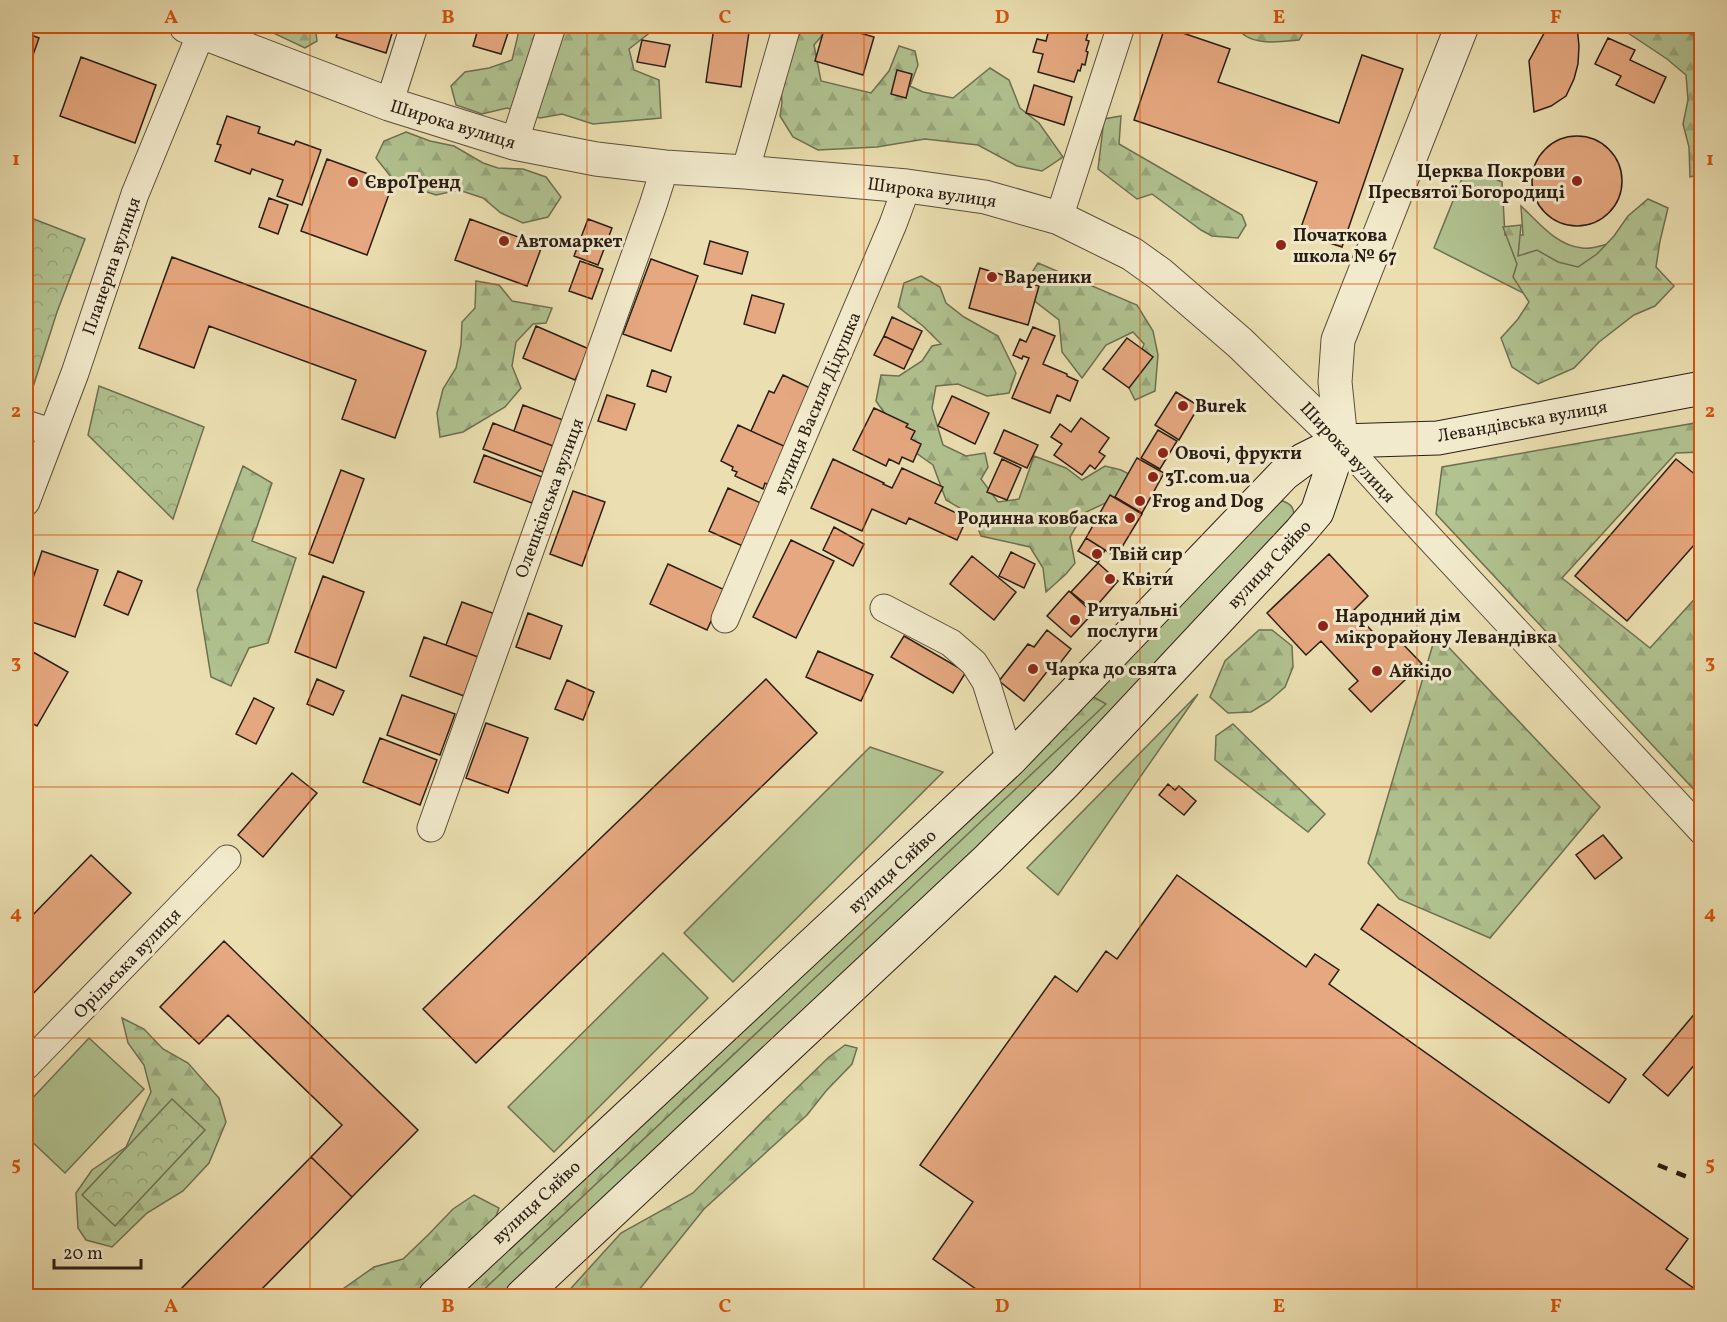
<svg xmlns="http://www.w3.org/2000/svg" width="1727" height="1322" font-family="Vollkorn,serif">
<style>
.grass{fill:#b1c391;stroke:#6e7052;stroke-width:1.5}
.forest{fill:url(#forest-firs);stroke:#6e7052;stroke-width:1.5}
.park{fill:url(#park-crowns);stroke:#6e7052;stroke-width:1.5}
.building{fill:#e6a880;stroke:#2a1d14;stroke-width:1.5}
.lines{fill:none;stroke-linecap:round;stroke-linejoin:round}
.minor-casing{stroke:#5a4e3b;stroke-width:29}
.tertiary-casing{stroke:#5a4e3b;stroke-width:35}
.secondary-casing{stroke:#2a1d14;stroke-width:35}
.minor{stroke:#f2eacc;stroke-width:27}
.tertiary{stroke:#f2eacc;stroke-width:33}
.secondary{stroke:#f2eacc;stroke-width:33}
.rail{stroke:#2a1d14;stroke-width:4.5;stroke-dasharray:10 10;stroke-linecap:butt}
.grid{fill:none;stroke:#d5530d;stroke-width:1.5;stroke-opacity:0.55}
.poi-dot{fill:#8f2418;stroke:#f2eacc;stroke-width:2}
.labels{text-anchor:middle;stroke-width:6;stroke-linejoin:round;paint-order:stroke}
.street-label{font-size:18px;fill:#2a1d14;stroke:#f2eacc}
.poi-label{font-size:18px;font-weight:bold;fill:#2a1d14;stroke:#f2eacc;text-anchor:start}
.neatline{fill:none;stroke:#d5530d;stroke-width:2}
.grid-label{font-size:20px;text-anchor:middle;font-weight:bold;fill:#d5530d}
</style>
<defs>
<pattern id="forest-firs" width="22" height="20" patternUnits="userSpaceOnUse" patternTransform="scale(1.5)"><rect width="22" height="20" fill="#b1c391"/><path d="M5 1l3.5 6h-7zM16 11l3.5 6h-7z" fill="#98a77c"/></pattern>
<pattern id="park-crowns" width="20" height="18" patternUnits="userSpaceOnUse" patternTransform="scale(1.5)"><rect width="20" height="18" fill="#b1c391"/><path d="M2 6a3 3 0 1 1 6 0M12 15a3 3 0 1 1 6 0" fill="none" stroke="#98a77c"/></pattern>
</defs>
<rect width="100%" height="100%" fill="#ebdfb1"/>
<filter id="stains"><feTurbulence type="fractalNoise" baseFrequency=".00333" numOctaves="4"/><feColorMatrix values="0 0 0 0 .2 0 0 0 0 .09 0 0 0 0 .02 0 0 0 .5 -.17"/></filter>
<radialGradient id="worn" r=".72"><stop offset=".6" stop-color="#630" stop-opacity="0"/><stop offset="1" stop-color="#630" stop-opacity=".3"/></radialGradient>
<path class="grass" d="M1467,166L1502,182L1505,235H1523L1521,206C1539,223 1556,245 1582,248C1595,250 1615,241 1627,236L1581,322L1434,248Z
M1283,501C1290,504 1293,506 1294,514L1059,771L507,1296H457L1275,504Z
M1198,694L1058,895L1027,868Z
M870,747L943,772L733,982L684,933Z
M663,953L708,998L554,1152L508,1107Z
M89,1038L144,1089L65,1173L26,1136V1105Z"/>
<path class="forest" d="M264,26H315L317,41L305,48L269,31Z
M516,26H685L652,31L629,49L634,70L659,80L661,118L593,124L562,114L540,118L507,108L482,114L456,105L451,86L465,72L489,68L512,60L518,35Z
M803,26H830L814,45L821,81L871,93L889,71L899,46L915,51L918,65L910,86L923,92L953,98L990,68L1009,80L1020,108L1039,123L1063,157L1042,171L1017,166L978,145L925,139L877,147L818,150L793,137L780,116L782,102L780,77Z
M849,26H888L890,28L875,31Z
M1236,26H1307L1299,40C1278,42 1248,47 1236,26Z
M1620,26H1679L1701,41V174L1690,177L1689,147L1683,124L1688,100L1686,75L1667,59L1625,31Z
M1121,116L1119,144L1242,215L1246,225L1238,238L1212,236L1201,230L1152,194L1137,199L1098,169L1104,119Z
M406,132L430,141L454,146L483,163L498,168L523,169L546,177L561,197L548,217L523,223L501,213L483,198L459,190L436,195L412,187L391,177L376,158L384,141Z
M1648,199L1668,208L1660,241L1656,267L1674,286L1655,306L1634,315L1599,342L1574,368L1538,384L1512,367L1501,338L1518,319L1529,302L1513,277L1517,264L1503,227L1521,225L1518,256L1537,250L1558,262L1578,267L1597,254L1614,236L1628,216Z
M1038,263L1137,305L1153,331L1158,355L1155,391L1135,400L1129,388L1144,344L1133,332L1106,345L1082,378L1062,352L1059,320L1032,299L1031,274Z
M921,276L940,287L946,303L964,317L998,336L1016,373L1009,393L987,396L958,384L936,386L932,408L943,445L966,456L985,453L988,467L981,479L998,502L1019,499L1034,456L1066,468L1082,480L1105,466L1121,470L1135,477L1127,493L1084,513L1070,537L1075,563L1066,574L1046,592L1043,568L1030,547L981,536C972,513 967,512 946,500L933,465L909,448L876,401L881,375L899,376L922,361L932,346L941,344L923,326L898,307L904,283Z
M476,281L499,285L512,301L552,308L546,323L533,324L516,342L512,366L521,388L505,407L463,432L440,437L437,413L443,389L456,368L461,345L462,322L475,308Z
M1701,422V452L1676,453L1562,578L1650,648L1701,592V797L1436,514L1442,467Z
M243,466L272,483L252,541L296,558L268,643L249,648L231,686L211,677L197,590Z
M1259,630H1272L1292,646L1293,667L1285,687L1269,701L1251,712L1228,713L1210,697L1225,661Z
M1436,634L1600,807L1490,938L1399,899L1368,863Z
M1090,695L1106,704L477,1296H442Z
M1233,724L1325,814L1308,832L1215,760L1216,736Z
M122,1018L144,1029L163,1049L188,1063L219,1098L226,1122L209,1163L183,1191L147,1213L112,1247L86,1240L78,1228L76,1193L92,1170L126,1147L151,1092L144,1065L128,1043Z
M845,1045L857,1048L852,1064L826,1091L807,1115L704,1209L634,1296H564L621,1233L693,1193L767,1117L829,1057Z
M474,1195L499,1208L491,1230L416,1296H333L374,1267L403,1259L428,1235L453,1209Z"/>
<path class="park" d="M26,216L85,239L57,312L33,387L26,384Z
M99,386L204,427L173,519L88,435Z
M172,1099L205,1130L115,1226L82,1195Z"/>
<path class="building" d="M340,26H391L394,27L386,53L336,37Z
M479,26H493L509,30L501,54L473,46Z
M825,26H835L874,37L863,75L815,61Z
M1050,26H1060L1088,33L1086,40L1089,41L1086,51L1088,52L1085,65L1082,64L1080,71L1078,70L1074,82L1038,72L1043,54L1033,52L1037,39L1046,41Z
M1060,26H1090L1088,33Z
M1548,26H1577L1579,46L1578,64L1574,79L1566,96L1551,106L1534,112L1529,61Z
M714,27L749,32L741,87L706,82Z
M1165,27L1230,49L1218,82L1339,123L1362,55L1403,69L1342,247L1299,233L1317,182L1134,120Z
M26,33L39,38L26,75Z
M1608,38L1635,50L1630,60L1666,77L1654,103L1616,85L1621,76L1595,64Z
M642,40L670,45L665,67L637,62Z
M81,57L156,85L135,143L60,116Z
M897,70L912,74L906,98L891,94Z
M1034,85L1072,97L1064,125L1026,113Z
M227,116L260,127L258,133L294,145L296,141L321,150L302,205L277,196L283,180L252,169L250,174L215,161L221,145L217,144Z
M1532 181a45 45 0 1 1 90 0a45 45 0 1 1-90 0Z
M327,159L393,183L367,255L301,231Z
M269,198L288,205L278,234L259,227Z
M470,219L542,246L527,286L455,260Z
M588,219L612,228L598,265L574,256Z
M710,241L748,252L742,274L704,264Z
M172,257L426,351L395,438L342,419L356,380L209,326L194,368L139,348Z
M651,259L698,276L671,351L623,334Z
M580,261L603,269L592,299L569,291Z
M980,268L1039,286L1028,325L969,308Z
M752,295L784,304L775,333L744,324Z
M892,317L922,331L913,350L884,336Z
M536,326L589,349L575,380L523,358Z
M1033,327L1055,336L1043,364L1067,374V376L1078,381L1070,401L1057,395L1050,413L1012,398L1029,358L1023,356L1022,359L1013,355L1020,339L1026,342Z
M884,336L913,350L904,369L874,355Z
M1127,338L1153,357L1129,388L1103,369Z
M652,370L671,377L666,392L647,386Z
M783,375L810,388L788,448L751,431L769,391L774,393Z
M1176,392L1199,406L1179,440L1155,425Z
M607,395L635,404L626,430L598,421Z
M952,396L989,413L975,444L938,426Z
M523,405L563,420L553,446L514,431Z
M874,408L908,424L906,427L915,431L911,439L921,444L913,462L902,457L899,464L889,459L886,466L853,450Z
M1081,418L1109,438L1099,452L1105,456L1095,469L1090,465L1082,475L1054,455L1062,444L1051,437L1060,424L1071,432Z
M493,423L553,446L543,472L483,449Z
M738,425L788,448L770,486L765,483L763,489L735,476L737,472L732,470L733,467L721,461Z
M1004,430L1038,445L1027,468L994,453Z
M1158,430L1177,441L1160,469L1141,458Z
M484,455L542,477L532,503L474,482Z
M1137,458L1164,473L1142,513L1115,497Z
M833,459L884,483L883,484L892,488L902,468L943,487L935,503L967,518L957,540L909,518L906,524L872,509L862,531L811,508Z
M1002,459L1021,468L1007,500L987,492Z
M1676,459L1702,480V536L1627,621L1575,576Z
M341,470L364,479L333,563L309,554Z
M728,488L765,505L747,548L709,531Z
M573,491L605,502L582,566L550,554Z
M1110,495L1142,514L1116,557L1086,538Z
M834,527L864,544L853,566L823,550Z
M1086,538L1105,550L1098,563L1078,551Z
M791,540L834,561L796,638L753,617Z
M42,551L98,570L75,637L26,620V599Z
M1011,552L1035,564L1024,588L999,576Z
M1329,554L1368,596L1353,611L1389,649L1399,640L1422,664L1371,712L1349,689L1358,681L1321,641L1306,655L1267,613Z
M972,556L1016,592L994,620L950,584Z
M1098,563L1118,581L1093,610L1071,592Z
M668,564L725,590L707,630L650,604Z
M118,571L142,581L128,615L104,605Z
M323,576L364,592L336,668L295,652Z
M1069,591L1093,613L1071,637L1047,616Z
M462,602L495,614L478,657L446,645Z
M528,613L562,626L550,659L516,647Z
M1047,630L1071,649L1057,667L1053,664L1024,701L999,681L1028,644L1034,647Z
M904,636L966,672L953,693L891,657Z
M424,637L478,657L464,696L410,676Z
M26,648L68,672L37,726L26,720Z
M818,651L873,675L861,701L806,677Z
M317,679L344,691L333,715L307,704Z
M766,679L817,733L476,1063L423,1009Z
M567,680L594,692L583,720L555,709Z
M402,695L455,714L440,755L387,735Z
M254,698L274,708L256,744L236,734Z
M486,723L528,738L508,793L466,778Z
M380,738L437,760L420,805L363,782Z
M292,773L317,793L263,857L238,835Z
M1168,784L1175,790L1179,786L1196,801L1184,815L1159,795Z
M1603,835L1622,858L1595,879L1576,855Z
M91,855L131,893L26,1001V922Z
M1177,875L1306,967L1315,954L1339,970L1329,984L1688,1239L1666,1269L1702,1294V1296H986L933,1259L973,1202L920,1165L1055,976L1077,992L1106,951L1117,959Z
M1378,904L1626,1079L1609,1103L1361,929Z
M224,941L418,1130L352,1197L311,1157L342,1125L228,1015L199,1044L160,1007Z
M1702,1005V1056L1668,1096L1643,1075Z
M311,1157L352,1197L318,1232L255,1296H174Z"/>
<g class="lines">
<defs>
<path id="minor" d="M389,104L414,26
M514,143L552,26
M745,172L787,26
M1059,218L1121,26
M26,424L51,432
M1341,441L1395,501L1702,831
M26,502L75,373L135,194L204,26
M884,608L951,643L974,663L986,682L1010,760
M725,619L893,224L907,186
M431,828L653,205L665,167
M26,1066L227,859"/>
<path id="tertiary" d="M186,26L389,104L514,143L596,159L665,167L745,172L907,186L985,197L1059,218L1132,254L1160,274L1240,343L1341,441
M1341,441L1335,382L1338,340L1462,26"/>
<path id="secondary" d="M435,1296L1010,760L1284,474L1303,460L1341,441L1438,438L1702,388
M522,1296L988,859L1065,783L1300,532L1317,512L1341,441"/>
</defs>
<use href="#minor" class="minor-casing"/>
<use href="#tertiary" class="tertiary-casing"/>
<use href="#secondary" class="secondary-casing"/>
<use href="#minor" class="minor"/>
<use href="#tertiary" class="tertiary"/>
<use href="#secondary" class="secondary"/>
<path class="rail" d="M1658,1165L1702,1183"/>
</g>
<path class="grid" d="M310,26V1296M587,26V1296M864,26V1296M1140,26V1296M1417,26V1296M26,284H1702M26,535H1702M26,787H1702M26,1038H1702"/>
<g class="poi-dot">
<circle cx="1577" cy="181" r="6"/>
<circle cx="353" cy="182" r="6"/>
<circle cx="504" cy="241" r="6"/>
<circle cx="1281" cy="245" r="6"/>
<circle cx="992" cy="277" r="6"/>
<circle cx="1183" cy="406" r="6"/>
<circle cx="1163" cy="453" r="6"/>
<circle cx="1153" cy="477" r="6"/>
<circle cx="1140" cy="501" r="6"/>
<circle cx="1130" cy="518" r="6"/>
<circle cx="1097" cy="554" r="6"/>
<circle cx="1110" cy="579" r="6"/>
<circle cx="1075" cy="620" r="6"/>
<circle cx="1323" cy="626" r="6"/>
<circle cx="1033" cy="669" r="6"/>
<circle cx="1377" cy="671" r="6"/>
</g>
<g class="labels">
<g class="street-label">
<text transform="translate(453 124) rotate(17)" y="6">Широка вулиця</text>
<text transform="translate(932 192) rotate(8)" y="6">Широка вулиця</text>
<text transform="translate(111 266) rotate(-71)" y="6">Планерна вулиця</text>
<text transform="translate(817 403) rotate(-67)" y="6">вулиця Василя Дідушка</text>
<text transform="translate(1522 421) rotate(-10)" y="6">Левандівська вулиця</text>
<text transform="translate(1348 452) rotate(47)" y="6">Широка вулиця</text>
<text transform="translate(549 498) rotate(-70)" y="6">Олешківська вулиця</text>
<text transform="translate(1269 564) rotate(-47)" y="6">вулиця Сяйво</text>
<text transform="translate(892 871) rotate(-43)" y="6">вулиця Сяйво</text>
<text transform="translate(127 963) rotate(-46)" y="6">Орільська вулиця</text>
<text transform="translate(536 1202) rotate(-43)" y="6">вулиця Сяйво</text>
</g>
<g class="poi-label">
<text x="1565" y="177" text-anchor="end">Церква Покрови<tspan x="1565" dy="21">Пресвятої Богородиці</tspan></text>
<text x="365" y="188">ЄвроТренд</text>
<text x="1293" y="241">Початкова<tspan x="1293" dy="21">школа № 67</tspan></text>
<text x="516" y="247">Автомаркет</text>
<text x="1004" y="283">Вареники</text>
<text x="1195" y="412">Burek</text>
<text x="1175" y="459">Овочі, фрукти</text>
<text x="1165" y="483">3T.com.ua</text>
<text x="1152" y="507">Frog and Dog</text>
<text x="1118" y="524" text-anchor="end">Родинна ковбаска</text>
<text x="1109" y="560">Твій сир</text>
<text x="1122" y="585">Квіти</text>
<text x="1087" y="616">Ритуальні<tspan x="1087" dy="21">послуги</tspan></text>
<text x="1335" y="622">Народний дім<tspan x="1335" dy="21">мікрорайону Левандівка</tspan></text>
<text x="1045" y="675">Чарка до свята</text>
<text x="1389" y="677">Айкідо</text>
</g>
</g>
<rect width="1727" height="1322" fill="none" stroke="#ebdfb1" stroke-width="66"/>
<path d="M54 1259v9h87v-9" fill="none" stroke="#2a1d14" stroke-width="3"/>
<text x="63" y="1259" font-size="18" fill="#2a1d14" stroke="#f2eacc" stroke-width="4.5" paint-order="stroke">20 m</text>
<rect x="33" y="33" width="1661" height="1256" class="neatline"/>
<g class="grid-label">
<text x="171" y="23">A</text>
<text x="448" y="23">B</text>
<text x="725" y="23">C</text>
<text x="1002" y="23">D</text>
<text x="1279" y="23">E</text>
<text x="1556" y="23">F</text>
<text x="16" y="165">1</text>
<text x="1710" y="165">1</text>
<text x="16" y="417">2</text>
<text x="1710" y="417">2</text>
<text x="16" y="668">3</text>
<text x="1710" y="668">3</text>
<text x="16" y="919">4</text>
<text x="1710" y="919">4</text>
<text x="16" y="1170">5</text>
<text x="1710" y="1170">5</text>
<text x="171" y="1312">A</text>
<text x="448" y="1312">B</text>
<text x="725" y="1312">C</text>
<text x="1002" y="1312">D</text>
<text x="1279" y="1312">E</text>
<text x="1556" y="1312">F</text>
</g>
<rect width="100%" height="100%" filter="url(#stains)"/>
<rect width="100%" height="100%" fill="url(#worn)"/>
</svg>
